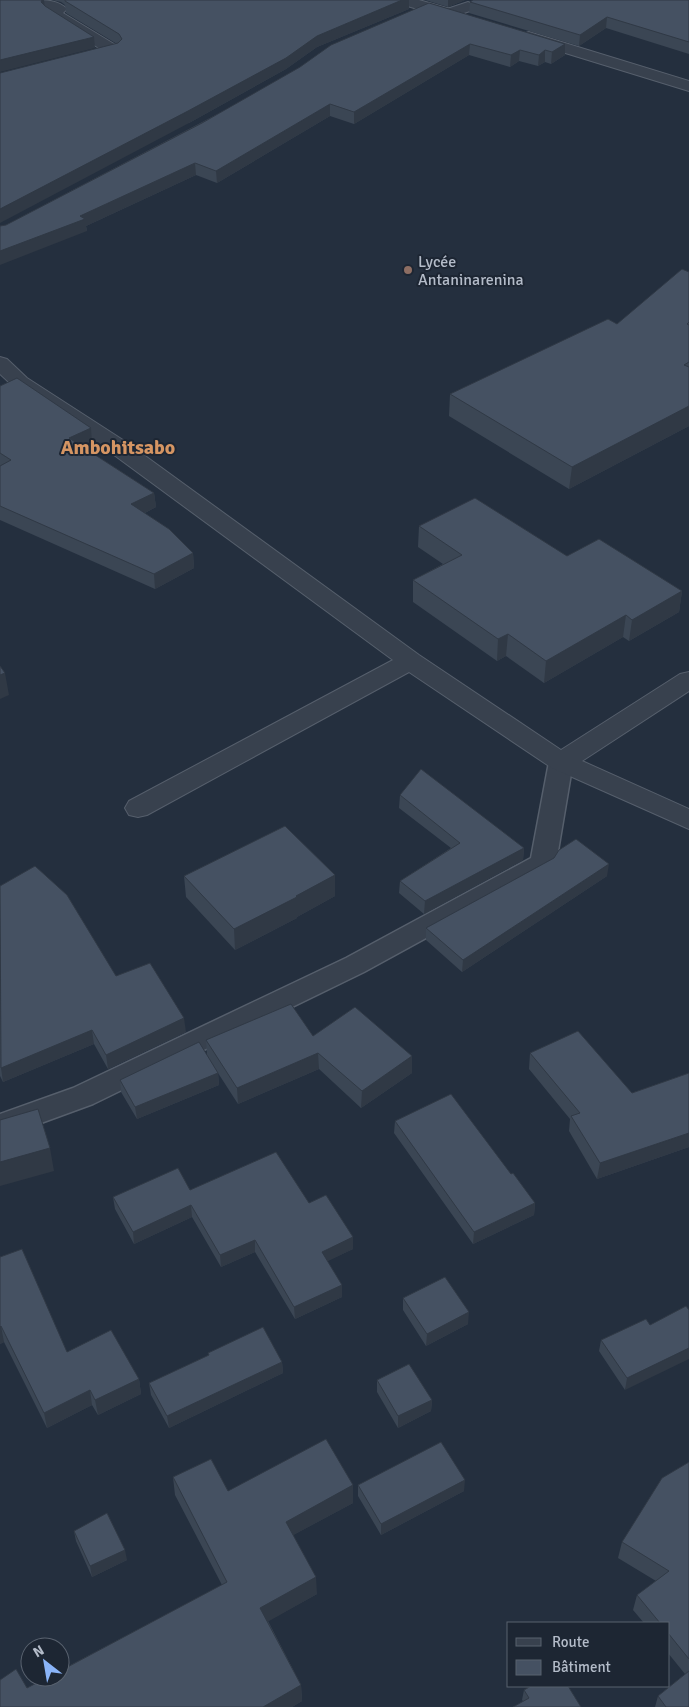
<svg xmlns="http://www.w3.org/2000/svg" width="689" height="1707" font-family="Signika,sans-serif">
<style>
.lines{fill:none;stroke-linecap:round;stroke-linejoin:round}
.service-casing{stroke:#565f6c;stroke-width:3}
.minor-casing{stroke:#565f6c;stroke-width:2}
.tertiary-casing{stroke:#565f6c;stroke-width:2}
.service{fill:#38414e;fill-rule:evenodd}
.minor{fill:#38414e;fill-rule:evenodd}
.tertiary{fill:#38414e;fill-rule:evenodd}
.wall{fill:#3b4654}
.shaded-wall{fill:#303945}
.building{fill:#455162;stroke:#303945}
.education-dot{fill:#8d6e63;stroke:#1d2633;stroke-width:2}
.labels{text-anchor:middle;stroke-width:4;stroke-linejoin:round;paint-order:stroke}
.far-poi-label{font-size:16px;fill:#b4bcc9;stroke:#1d2633;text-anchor:start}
.far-district-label{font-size:20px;font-weight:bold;fill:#d59563;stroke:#1d2633}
</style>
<rect width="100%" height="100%" fill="#242f3e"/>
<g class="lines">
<defs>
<path id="service" d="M561,754L569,756L573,762L556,863L552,869L364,972L93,1104L0,1138V1114L73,1088L346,958L531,858L549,762L553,756Z"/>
<path id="minor" d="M33,0C46,0 58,0 67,9L63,13L119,47L121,50L119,53H107L47,16L44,13L48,9Z
M468,2L473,4L476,7L473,10L449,18L444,16L441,13L444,10Z
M0,357L7,359L27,378L126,442L419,655L561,750L680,674L689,672V691L582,761L689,809V829L552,768L409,672L147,815L138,817L129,815L125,808L129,801L393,660L110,452L13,386L0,374Z"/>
<path id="tertiary" d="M394,0H419L464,13L467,16L464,19L459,21L397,3Z
M529,32L689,81V91L523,40L521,37L523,34Z"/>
</defs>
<use href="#service" class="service-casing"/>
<use href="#minor" class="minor-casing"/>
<use href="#tertiary" class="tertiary-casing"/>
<use href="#service" class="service"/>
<use href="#minor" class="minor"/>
<use href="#tertiary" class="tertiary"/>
</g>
<path class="wall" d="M52,0H409V9L317,47L286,69L189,123L117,44L66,13L65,5L61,2Z
M425,0H465L448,7Z
M689,0V54L606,28L579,46L469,13L470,2Z
M429,3L565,55L551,64L545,62L538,66L519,61L510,67L469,55L354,124L330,116L217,183L196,175L86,226L87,231L6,225Z
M689,272V426L569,489L449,416L450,394L617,324Z
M0,386L92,442L83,447L154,493L156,507L145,513L193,553L194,568L155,589L0,520Z
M419,526L567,556L682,591L679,612L629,641L623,637L544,683L506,656L497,661L413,602V580L443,564L418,547Z
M400,795L524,848L523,860L424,914L399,893L400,881L451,848L399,808Z
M554,858L607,876L462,972L426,940V928Z
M184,876L335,896L297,917V918L235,950L186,897Z
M0,886L116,976L186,1032L108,1069L94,1044L3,1082L0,1076Z
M313,1036L412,1073L361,1108L319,1069L238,1104L218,1073L219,1085L137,1119L121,1092L120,1080L207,1055L206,1040Z
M530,1053L632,1093L689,1073V1147L597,1179L569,1131L570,1119L529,1069Z
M395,1121L511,1174L535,1203L534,1215L473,1244L394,1133Z
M190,1190L309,1203L353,1249L327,1261L342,1297L295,1319L255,1252L221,1267L192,1217L134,1244L115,1209L113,1197Z
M0,1257L67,1352L139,1379L141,1394L98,1415L92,1405L47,1428L4,1342L0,1344Z
M403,1298L468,1324L426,1346L403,1310Z
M650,1325L625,1390L599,1351L601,1340Z
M208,1353L282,1362L283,1373L169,1428L151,1395L149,1383L209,1355Z
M377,1380L432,1400L431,1411L398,1428L377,1392Z
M689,1462V1707H655L658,1696L685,1674L668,1653V1623H644L633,1610L637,1595L656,1581L618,1558L622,1542Z
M173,1477L228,1491L353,1503L293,1535L317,1594L268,1621L301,1685L302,1701L292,1707H0L27,1688L222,1585L175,1495Z
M358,1485L464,1491L381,1535L358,1496Z
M74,1531L127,1560L92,1577L76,1541Z
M524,1690L581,1707L523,1701L522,1700Z"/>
<path class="shaded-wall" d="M42,0H44L45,9L41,2Z
M402,0H409V9L317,47L286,69L189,123L0,223V209L317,36Z
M448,0H465L448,7Z
M607,17L606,28L579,46L580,35Z
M94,37L95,48L0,72V60Z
M470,44L469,55L354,124V112Z
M565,44V55L551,64L552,52Z
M520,50L519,61L510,67L511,55Z
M545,50V62L538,66L539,55Z
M330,104V116L217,183L216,171Z
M195,163L196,175L86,226L87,231L0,265V251L80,216Z
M689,406V426L569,489L572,467Z
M91,428L92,442L71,452L69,438Z
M154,493L156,507L133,519L131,504Z
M193,553L194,568L155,589L154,574Z
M682,591L679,612L629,641L632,620Z
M626,615L623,637L544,683L546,661Z
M508,634L506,656L497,661L498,639Z
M5,673L9,695L0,699V675Z
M524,848L523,860L424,914L425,901Z
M609,864L607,876L462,972L463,960Z
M335,875V896L297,917V918L235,950L234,929Z
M184,1018L186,1032L108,1069L106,1055Z
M92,1030L94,1044L3,1082L1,1068Z
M318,1053L319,1069L238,1104L237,1088Z
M412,1056V1073L361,1108L362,1091Z
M218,1073L219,1085L137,1119L135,1107Z
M689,1133V1147L597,1179L600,1163Z
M50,1148L54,1171L0,1186V1162Z
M535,1203L534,1215L473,1244L474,1232Z
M191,1205L192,1217L134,1244L133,1232Z
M353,1237V1249L322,1264V1252Z
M255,1240V1252L221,1267L220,1255Z
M342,1285V1297L295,1319L294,1307Z
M469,1312L468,1324L426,1346L427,1334Z
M1,1326L4,1342L0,1344V1327Z
M689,1348V1359L625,1390L627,1378Z
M282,1362L283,1373L169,1428L167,1416Z
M139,1379L141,1394L98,1415L95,1400Z
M90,1390L92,1405L47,1428L44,1413Z
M432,1400L431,1411L398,1428V1416Z
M465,1480L464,1491L381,1535V1524Z
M353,1485V1503L286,1539V1522Z
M125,1550L127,1560L92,1577L90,1566Z
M316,1577L317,1594L262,1625L260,1608Z
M301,1685L302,1701L292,1707H263Z"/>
<path class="building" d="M0,0H42L41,2L45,6L94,37L0,60Z
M65,0H402L317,36L286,58L188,111L0,209V73L118,43L122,39L119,34L65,1Z
M473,0H689V42L607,17L580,35L470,2Z
M429,3L565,44L552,52L545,50L539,55L520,50L511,55L470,44L354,112L330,104L216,171L195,163L80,216L85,219L0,251V226L6,225L202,123L300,67L331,45Z
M682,269L689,272V322L687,324L689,325V362L684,365L689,367V406L572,467L450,394L608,319L617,324Z
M17,378L91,428L69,438L154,493L131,504L169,529L193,553L154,574L0,506V466L11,460L0,453V386Z
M475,498L567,556L599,539L682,591L632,620L626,615L546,661L508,634L498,639L413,580L462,555L419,526Z
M0,666L5,673L0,675Z
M421,769L524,848L425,901L400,881L460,843L400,795Z
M285,826L335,875L296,896L297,897L234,929L184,876Z
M576,839L609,864L463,960L426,928L554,858L559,850Z
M35,866L67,895L116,976L150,963L184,1018L106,1055L92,1030L1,1068L0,886Z
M291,1004L313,1036L355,1007L412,1056L362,1091L318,1053L237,1088L206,1040Z
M578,1031L632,1093L689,1073V1133L600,1163L571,1116L580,1113L530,1053Z
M199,1042L218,1073L135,1107L120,1080Z
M451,1094L511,1174L513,1173L535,1203L474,1232L395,1121Z
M38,1109L50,1148L0,1162V1120Z
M276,1152L309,1203L326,1195L353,1237L322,1252L342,1285L294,1307L255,1240L220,1255L191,1205L133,1232L113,1197L178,1168L190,1190Z
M22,1249L67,1352L111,1330L139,1379L95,1400L90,1390L44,1413L1,1326L0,1327V1257Z
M445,1277L469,1312L427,1334L403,1298Z
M686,1306L689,1310V1348L627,1378L601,1340L646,1319L650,1325Z
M263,1327L282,1362L167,1416L149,1383L209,1355L208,1353Z
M409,1364L432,1400L398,1416L377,1380Z
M326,1439L353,1485L286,1522L316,1577L260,1608L301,1685L263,1707H0V1680L16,1669L27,1688L48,1677H60V1671L227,1582L173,1477L211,1459L228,1491Z
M441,1442L465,1480L381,1524L358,1485Z
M689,1462V1659L668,1633V1623H660L637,1595L669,1571L622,1542L662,1478Z
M107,1513L125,1550L90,1566L74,1531Z
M689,1671V1707H666L658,1696Z
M531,1686H568L581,1707H513L529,1698L524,1690Z"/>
<circle class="education-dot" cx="408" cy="270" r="5"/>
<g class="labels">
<g class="far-poi-label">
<text x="418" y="267">Lycée<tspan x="418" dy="18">Antaninarenina</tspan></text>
</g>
<g class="far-district-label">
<text x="118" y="454">Ambohitsabo</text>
</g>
</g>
<rect x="507" y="1622" width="162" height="65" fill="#1d2633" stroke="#59626f"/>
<rect x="516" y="1638" width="25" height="8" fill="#38414e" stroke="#59626f"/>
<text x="552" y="1647" font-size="15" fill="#b4bcc9">Route</text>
<rect x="516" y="1660" width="25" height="15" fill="#455162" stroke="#59626f"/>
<text x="552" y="1672" font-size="15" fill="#b4bcc9">Bâtiment</text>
<g transform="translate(45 1662) rotate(329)"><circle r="24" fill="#1d2633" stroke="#59626f"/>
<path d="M0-4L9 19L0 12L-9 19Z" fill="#8ab4f8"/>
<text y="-8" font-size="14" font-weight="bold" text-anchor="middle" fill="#b4bcc9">N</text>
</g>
</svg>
